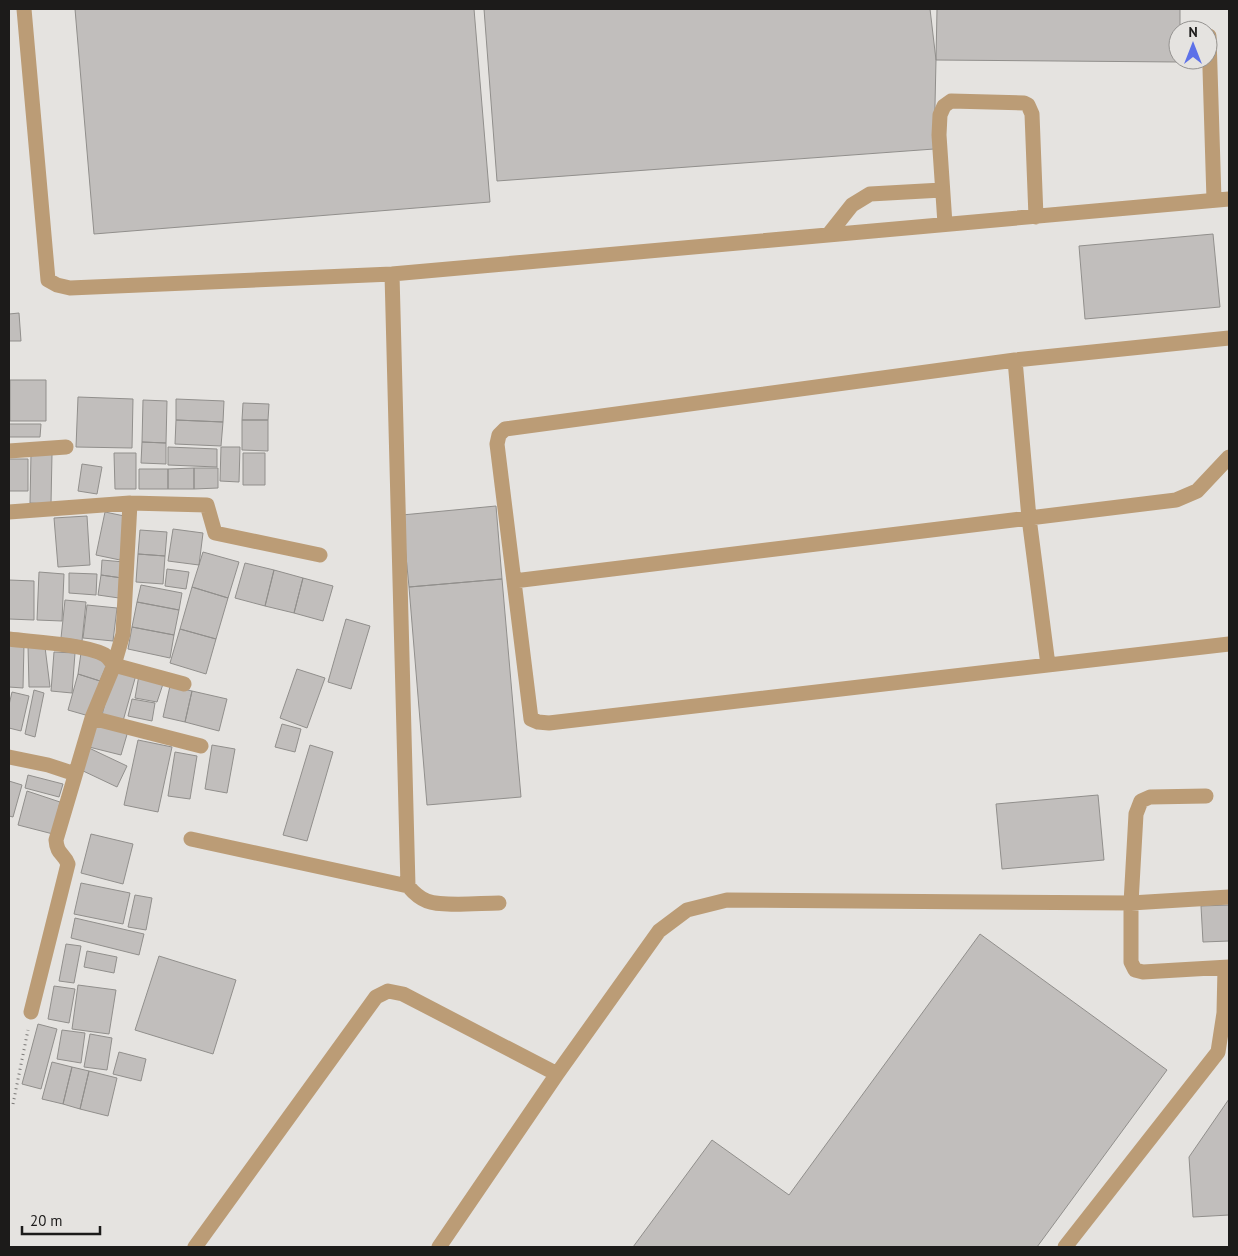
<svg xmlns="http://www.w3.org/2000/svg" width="1238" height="1256" font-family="'PT Sans',sans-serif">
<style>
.building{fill:#c1bebc;stroke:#918f8c}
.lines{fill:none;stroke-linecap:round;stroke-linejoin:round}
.path{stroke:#7c7a78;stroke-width:3;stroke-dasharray:1 4;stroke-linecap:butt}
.minor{stroke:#bb9c76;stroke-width:15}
</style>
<rect width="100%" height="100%" fill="#e5e3e0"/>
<path class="building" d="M75,9H474L490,202L94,234Z
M484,9H930L936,60L934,149L497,181Z
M937,9H1180V30H1178V60L1179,62L936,60Z
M1213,234L1220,307L1085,319L1079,246Z
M19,313L21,341H9V314Z
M10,380H46V421H10Z
M78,397L133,399L132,448L76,447Z
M176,399L224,401L223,422L176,420Z
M143,400L167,401L166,443L142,442Z
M243,403L269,404L268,420H242Z
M176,420L223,422L221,446L175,444Z
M242,420H268V451L242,450Z
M9,424H41L40,437H9Z
M142,442L166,443V464L141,463Z
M168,447L217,449V467L168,465Z
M221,447H240L239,482L220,481Z
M114,453H136V489H115Z
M243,453H265V485H243Z
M31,454H52L51,504L30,503Z
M9,459H28V491H9Z
M82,464L102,467L97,494L78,491Z
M194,468H218V488L194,489Z
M194,468V489H168V469Z
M139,469H168V489H139Z
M496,506L502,579L409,587L402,515Z
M105,512L129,517L120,560L96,555Z
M87,516L90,565L58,567L54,518Z
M173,529L203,533L199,565L168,561Z
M140,530L167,532L165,556L138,554Z
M203,552L239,562L228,598L192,587Z
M138,554L165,556L163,584L136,582Z
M102,560L124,562L122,578L101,575Z
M245,563L274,570L265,606L235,598Z
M167,569L189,572L186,589L165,586Z
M274,570L303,578L294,613L265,606Z
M39,572L64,574L62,621L37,620Z
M69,573L97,574L96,595L69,593Z
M101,575L122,578L119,598L98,595Z
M303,578L333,586L323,621L294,613Z
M502,579L521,797L427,805L409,587Z
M9,580L34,581V620L9,619Z
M141,585L182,593L179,610L137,602Z
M192,587L228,598L216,639L180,629Z
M65,600L86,602L82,641L61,638Z
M137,602L179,610L174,635L132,627Z
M87,605L117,608L113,641L83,638Z
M346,619L370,626L351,689L328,682Z
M132,627L174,635L170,658L128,649Z
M180,629L216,639L206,674L170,663Z
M9,642L24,644L23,688L9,687Z
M28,646L45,647L50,687H29Z
M54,652L75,653L72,693L51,691Z
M81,653L108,662L100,681L78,674Z
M114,669L136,675L123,721L102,715Z
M297,669L325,678L307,728L280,718Z
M78,674L100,681L89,716L68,710Z
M139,675L164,681L157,702L135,698Z
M170,686L192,691L185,722L163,717Z
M34,690L44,693L35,737L25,734Z
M192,691L227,699L219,731L185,722Z
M12,692L29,696L21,731L9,728V705Z
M132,699L155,703L152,721L128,716Z
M92,722L128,731L121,755L85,746Z
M282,724L301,729L295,752L275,747Z
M138,740L172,747L158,812L124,805Z
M212,745L235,749L227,793L205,789Z
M310,745L333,752L307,841L283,835Z
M89,748L127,766L117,787L79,769Z
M175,752L197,756L190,799L168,796Z
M28,775L63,784L59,797L25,788Z
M9,781L22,785L13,817L9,816Z
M27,791L60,802L53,834L18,825Z
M1098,795L1104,860L1002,869L996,804Z
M91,834L133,844L123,884L81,873Z
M81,883L130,893L123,924L74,914Z
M135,895L152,898L146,930L128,927Z
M1229,905V941L1203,942L1201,906Z
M75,918L144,934L139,955L71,938Z
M980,934L1167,1070L1037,1247H633L712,1140L789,1195Z
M66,944L81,946L74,983L59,981Z
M87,951L117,957L114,973L84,967Z
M159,956L236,980L213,1054L135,1030Z
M78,985L116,990L109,1034L72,1029Z
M54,986L75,989L69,1023L48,1019Z
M38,1024L57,1029L41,1089L22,1084Z
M62,1030L85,1033L81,1063L57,1059Z
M90,1034L112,1038L107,1070L84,1067Z
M119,1052L146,1059L141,1081L113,1074Z
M52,1062L72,1067L63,1104L42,1099Z
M72,1067L89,1071L80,1109L63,1104Z
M89,1071L117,1078L108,1116L80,1109Z
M1229,1099V1215L1193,1217L1189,1157Z"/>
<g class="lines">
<path class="path" d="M13,1104L28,1030"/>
<path class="minor" d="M24,9L48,280L57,285L70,288L392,274L1229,199
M1209,36L1214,200
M945,224L939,135L940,115L944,106L951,101L1024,103L1028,105L1032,114L1036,217
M829,234L852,205L870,194L942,190
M392,274L408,886C413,892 419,898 427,901C443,907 480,903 499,903
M1229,338L1015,360L505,429L499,435L497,444L531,719L538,722L549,723L1229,644
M1015,360L1029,518L1048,665
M9,451L66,447
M9,512L130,503L207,505L215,533L320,555
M514,581L1176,500L1197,491L1229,457
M9,639C33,642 83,644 103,654C108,656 110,661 114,665L184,684
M92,718L201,746
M9,757L48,765L75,774
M1206,796L1150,797L1141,801L1136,814L1131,903V962L1135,970L1143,972L1229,967
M191,839L408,886
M31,1012L68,864C64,853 57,855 56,840L92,718L114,665L123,634L130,503
M195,1247L376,997L388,991L403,994L557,1074
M439,1247L557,1074L659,931L687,910L727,900L1131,903L1229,897
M1065,1247L1218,1052L1224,1013L1225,968"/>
</g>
<rect width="1238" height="1256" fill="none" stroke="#1c1b1a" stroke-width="20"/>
<g transform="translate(1193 45)"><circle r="24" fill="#e5e3e0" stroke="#959391"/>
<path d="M0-4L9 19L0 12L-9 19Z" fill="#5d71e8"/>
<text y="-8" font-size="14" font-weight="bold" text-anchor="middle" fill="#1c1b1a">N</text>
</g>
<path d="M22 1226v8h78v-8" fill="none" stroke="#1c1b1a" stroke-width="2.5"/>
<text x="30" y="1226" font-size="15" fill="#1c1b1a" stroke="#e5e3e0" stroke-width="4" paint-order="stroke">20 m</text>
</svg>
